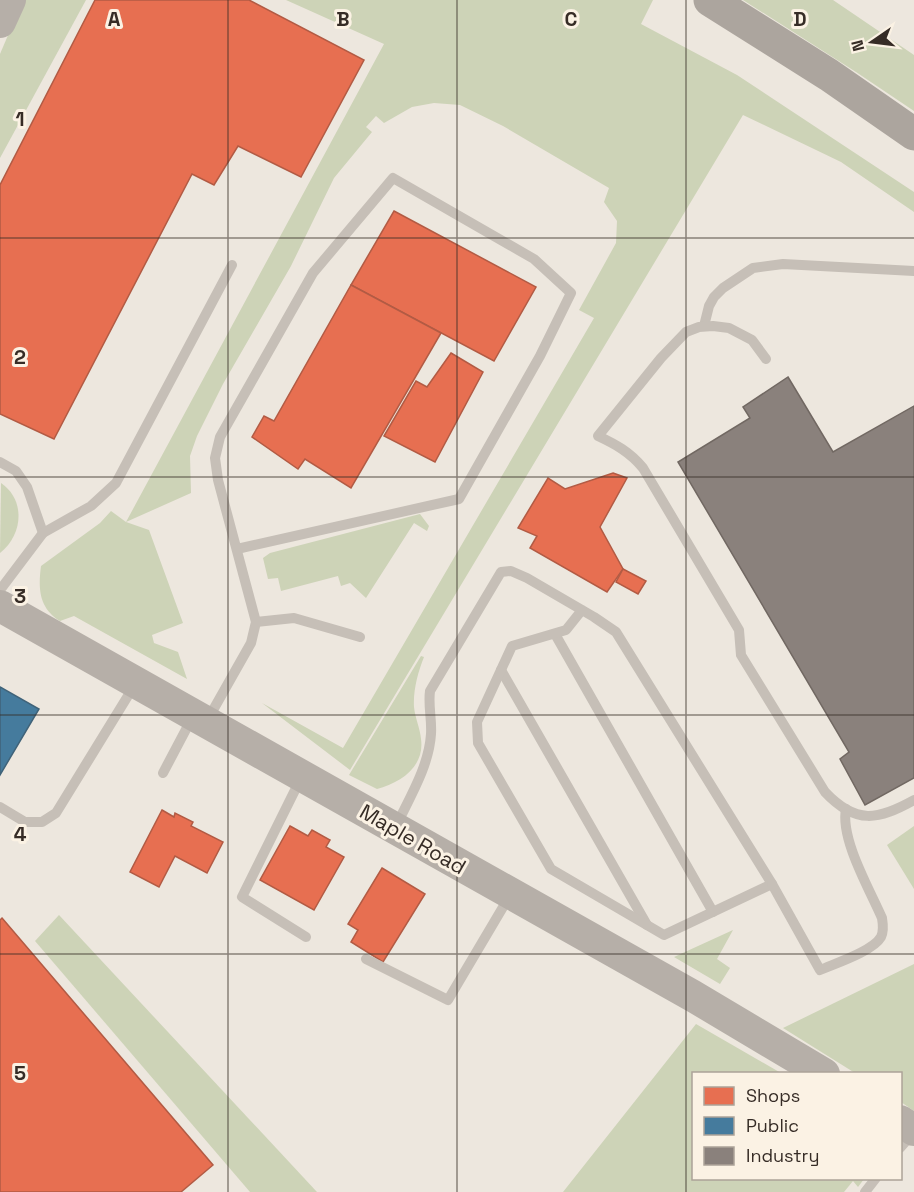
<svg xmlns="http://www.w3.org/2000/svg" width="914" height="1192" font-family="'Space Grotesk',sans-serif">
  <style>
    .green { fill: #cdd3b7 }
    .shops { fill: #e76f51; stroke: #b25b44; stroke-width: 1.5 }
    .public { fill: #457b9d; stroke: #406379; stroke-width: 1.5 }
    .industry { fill: #8a817c; stroke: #716862; stroke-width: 1.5 }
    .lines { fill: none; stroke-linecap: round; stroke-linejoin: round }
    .lane { stroke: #c6bfb7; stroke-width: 10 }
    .secondary { stroke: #b6afa8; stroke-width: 32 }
    .highway { stroke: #aca59e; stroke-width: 33 }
    .grid { fill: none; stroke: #362c26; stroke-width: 1.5; stroke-opacity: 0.55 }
    .labels { text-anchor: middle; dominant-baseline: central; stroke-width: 6; stroke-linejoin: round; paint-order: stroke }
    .street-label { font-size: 21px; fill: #362c26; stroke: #fbf2e4 }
    .grid-label { font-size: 20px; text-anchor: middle; font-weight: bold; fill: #362c26; stroke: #fbf2e4; stroke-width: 6; stroke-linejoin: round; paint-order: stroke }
  </style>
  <rect width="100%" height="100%" fill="#ede7de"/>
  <g class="green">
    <polygon points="23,0 86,0 0,158 0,54"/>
    <path d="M286 0H653L641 24 737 75 914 192V212L841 162 743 115 350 770 262 703 343 748 594 318 579 310 616 243 617 221 604 202 609 188 503 126 460 105 434 103 412 107 384 123 376 116 366 127 372 132 334 178 291 266 223 384 197 436 190 456 191 493 126 522 149 530 183 623 152 635 154 643 178 652 187 679 74 616 60 621C39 608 38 589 41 566L100 523 111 511 126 522 384 44Z"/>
    <polygon points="743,0 833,0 914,55 914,111 856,72"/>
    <path d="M1 483C26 500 23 535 0 553Z"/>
    <polygon points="420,514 429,526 427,531 414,523 366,598 350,583 341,586 338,576 281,591 278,578 268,579 263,558 270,553"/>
    <path d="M421 656 424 657C418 672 413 690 414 707 415 718 420 728 421 739 425 767 400 783 377 789L349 775Z"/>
    <polygon points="914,826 914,889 887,845"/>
    <polygon points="59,915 317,1192 250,1192 35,941"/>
    <polygon points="733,930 717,959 730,968 720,984 674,957"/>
    <polygon points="914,964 914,1111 901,1102 900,1074 855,1073 783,1028"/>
    <polygon points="696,1024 781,1073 694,1074 694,1178 864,1179 858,1187 853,1181 844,1192 563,1192"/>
  </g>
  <g class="shops">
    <polygon points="95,0 249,0 364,60 301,177 238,146 214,185 192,174 54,439 0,414 0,185"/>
    <polygon points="394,211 536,287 494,361 351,285"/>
    <polygon points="351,285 441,333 351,488 305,459 298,469 252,437 264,416 274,421"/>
    <polygon points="451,353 483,372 435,462 384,436 416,381 427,387"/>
    <polygon points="613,473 627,478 600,527 623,569 607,592 530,548 537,536 518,528 548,478 565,489"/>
    <polygon points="623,569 646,581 638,594 616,582"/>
    <polygon points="162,810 174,817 175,813 193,822 191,826 223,842 207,873 175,856 159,887 130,872"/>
    <polygon points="290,826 308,836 312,830 330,840 326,847 344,857 314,910 260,880"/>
    <polygon points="382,868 425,894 383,962 351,942 358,930 348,924"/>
    <polygon points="2,918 213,1165 181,1192 0,1192 0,920"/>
  </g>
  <polygon class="public" points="0,687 39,709 0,775"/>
  <polygon class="industry" points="788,377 833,452 914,406 914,778 865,805 840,759 849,752 678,462 750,418 743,407"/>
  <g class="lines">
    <g class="lane">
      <polyline points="704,326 709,306 714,297 723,288 753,268 783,264 914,271"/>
      <path d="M766 359 752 340 729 328 713 326 699 327 686 332 661 358 598 436C615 444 630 452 643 468L739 630 741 655 825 792C856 825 878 820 914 800"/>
      <polyline points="0,462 16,471 27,487 43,533"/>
      <polyline points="0,590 43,533 91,506 116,483 232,265"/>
      <polyline points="256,622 294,618 360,637"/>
      <polyline points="555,634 713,912"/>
      <polyline points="501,670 647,925"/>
      <polyline points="208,719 251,643 256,622 218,480 215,458 220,437 313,273 393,178 534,259 571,293 540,356 459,499 237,549"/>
      <polyline points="163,773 192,718"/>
      <polyline points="301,778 242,897 306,937"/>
      <polyline points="0,807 25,822 42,822 56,813 134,686"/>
      <path d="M396 826C410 797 429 766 431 734 432 719 428 706 430 691L501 572 511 571 527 578 594 617 616 632 772 884 664 935 551 869 478 743 477 722 512 646 566 630 582 610"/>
      <path d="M772 884 820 970C836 963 873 951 881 937 884 931 883 924 882 918 870 890 840 839 846 809"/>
      <polyline points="366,959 448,1000 509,897"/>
      <polyline points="900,1148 914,1132"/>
      <polyline points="865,1192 876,1178"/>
    </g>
    <g class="secondary">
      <polyline points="0,22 10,0"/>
      <polyline points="0,606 693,996 824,1074"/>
      <polyline points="900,1121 914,1130"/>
    </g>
    <polyline class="highway" points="710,0 829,75 914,134"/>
  </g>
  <path class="grid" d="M228 0V1192M457 0V1192M686 0V1192M0 238H914M0 477H914M0 715H914M0 954H914"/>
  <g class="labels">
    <g class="street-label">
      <text transform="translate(413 839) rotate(30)">Maple Road</text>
    </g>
  </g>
  <g class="grid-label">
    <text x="114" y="26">A</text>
    <text x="343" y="26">B</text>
    <text x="571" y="26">C</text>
    <text x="800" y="26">D</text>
    <text x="20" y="126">1</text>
    <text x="20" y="364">2</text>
    <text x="20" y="603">3</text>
    <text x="20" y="841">4</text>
    <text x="20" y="1080">5</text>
  </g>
  <rect x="692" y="1072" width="210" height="108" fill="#fbf2e4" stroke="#aca398" stroke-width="1.5"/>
  <rect x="704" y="1087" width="30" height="18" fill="#e76f51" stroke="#aca398" stroke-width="1.5"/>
  <text x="746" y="1102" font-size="18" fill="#362c26">Shops</text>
  <rect x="704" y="1117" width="30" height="18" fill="#457b9d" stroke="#aca398" stroke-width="1.5"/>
  <text x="746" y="1132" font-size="18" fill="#362c26">Public</text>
  <rect x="704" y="1147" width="30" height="18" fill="#8a817c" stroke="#aca398" stroke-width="1.5"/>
  <text x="746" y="1162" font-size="18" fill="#362c26">Industry</text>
  <g transform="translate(872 42) rotate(256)" stroke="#fbf2e4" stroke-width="4.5" paint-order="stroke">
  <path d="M0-4.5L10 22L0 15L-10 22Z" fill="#362c26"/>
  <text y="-9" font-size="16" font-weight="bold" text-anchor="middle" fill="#362c26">N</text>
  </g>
</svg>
